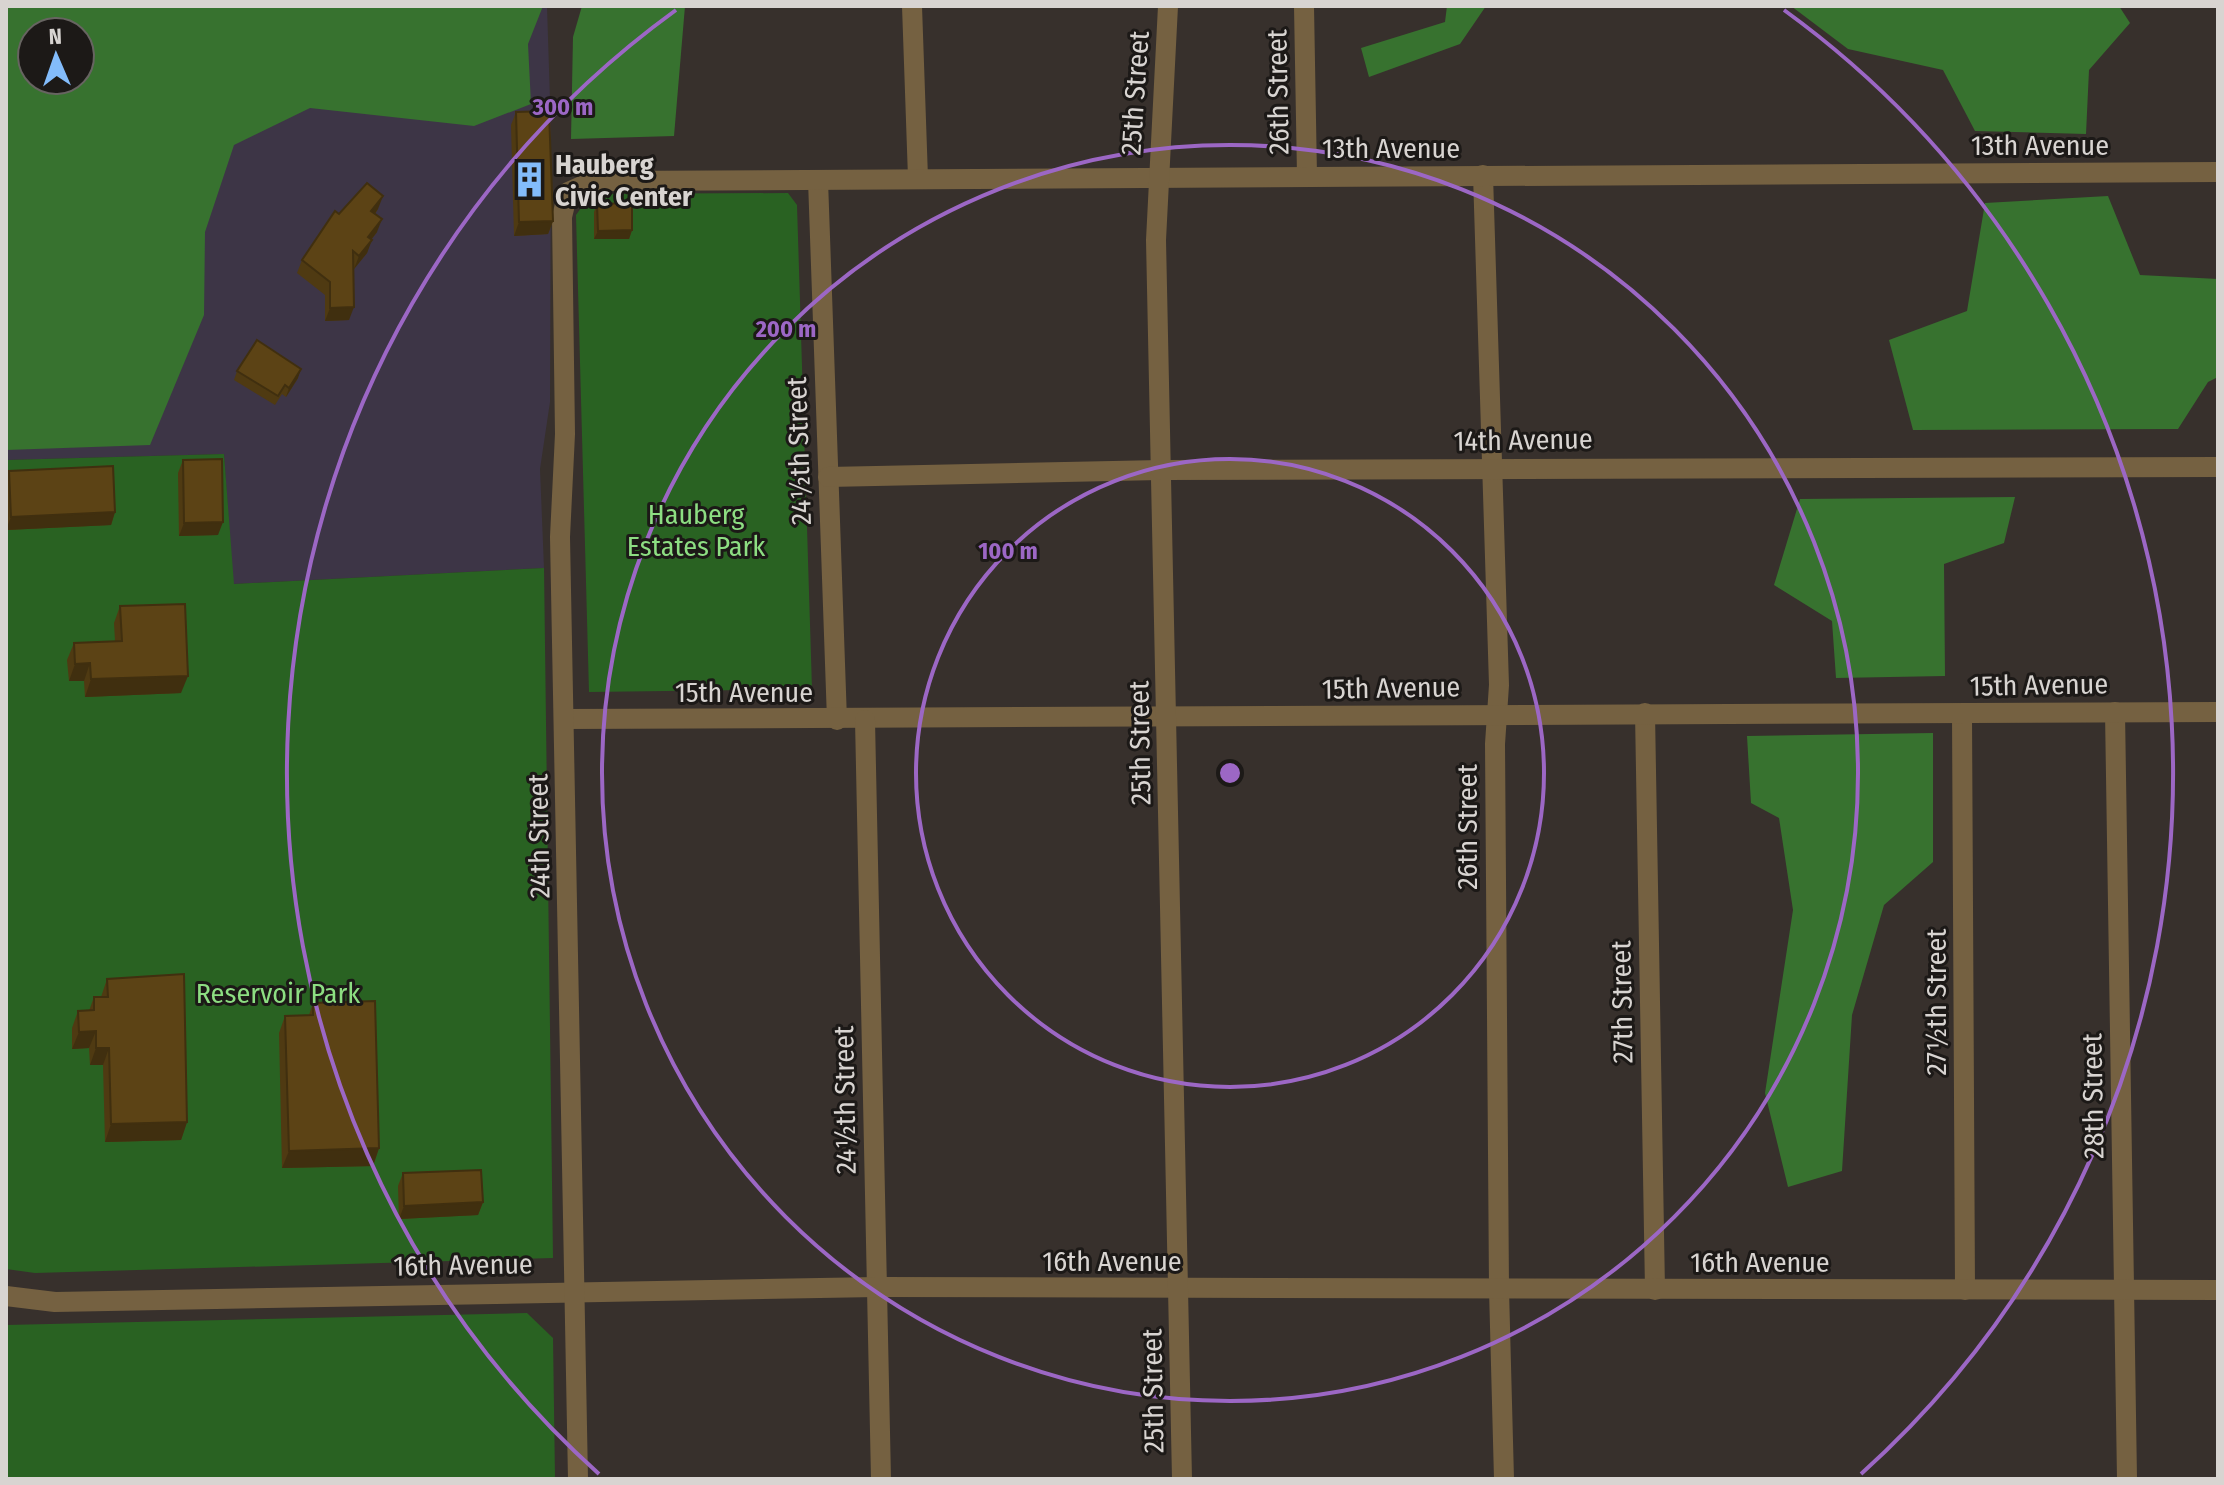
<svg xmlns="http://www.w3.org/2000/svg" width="2224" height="1485" font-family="'Fira Sans Condensed',sans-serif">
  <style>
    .commercial { fill: #3d3546; fill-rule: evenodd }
    .green { fill: #296222 }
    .forest { fill: #37722f; fill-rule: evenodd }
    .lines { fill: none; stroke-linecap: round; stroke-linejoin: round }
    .minor { stroke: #756141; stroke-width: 20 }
    .tertiary { stroke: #756141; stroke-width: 20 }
    .wall { fill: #4f3a12 }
    .shaded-wall { fill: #402f0f }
    .building { fill: #5c4315; stroke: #402f0f; stroke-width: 2 }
    .ring { fill: none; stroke: #9c67c5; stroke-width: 4 }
    .labels { text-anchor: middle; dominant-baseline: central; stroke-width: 6; stroke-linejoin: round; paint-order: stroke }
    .street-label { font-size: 28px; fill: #d8d4d1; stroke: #1c1917 }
    .poi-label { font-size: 28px; font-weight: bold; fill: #d8d4d1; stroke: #1c1917; text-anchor: start }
    .park-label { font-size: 28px; fill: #8dde82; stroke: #1c1917 }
    .centre { fill: #9c67c5; stroke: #1c1917; stroke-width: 4 }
    .ring-label { font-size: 24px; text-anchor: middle; font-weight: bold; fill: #9c67c5; stroke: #1c1917; stroke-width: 6; stroke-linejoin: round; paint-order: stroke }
  </style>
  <rect width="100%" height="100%" fill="#37302c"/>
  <path class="commercial" d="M6 6H547L551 131 550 402 540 469 544 568 233 584 224 454 6 460ZM32 32H80V80H32Z"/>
  <g class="green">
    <polygon points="788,193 797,205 812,689 589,692 576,215 591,194"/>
    <polygon points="224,454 234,584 544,568 553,1258 35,1273 6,1269 6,460"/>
    <polygon points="527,1313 553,1338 555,1479 6,1479 6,1325"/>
  </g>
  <g class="forest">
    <path d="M6 6H543L528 44 531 104 474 126 310 108 234 145 205 232 204 315 150 445 6 450ZM80 32V80H32V32Z"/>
    <polygon points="582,6 685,6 674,136 571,139 573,37"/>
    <polygon points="1447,6 1486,6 1460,44 1369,77 1361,48 1445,22"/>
    <polygon points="1791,6 2119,6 2130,23 2089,70 2086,134 1975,131 1943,70 1848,49"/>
    <polygon points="2108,196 2140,275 2218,279 2218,377 2208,382 2178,429 1913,430 1889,340 1967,311 1985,203"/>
    <polygon points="2015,497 2004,543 1944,564 1945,676 1836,678 1832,621 1774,585 1800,499"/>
    <polygon points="1933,733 1933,862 1884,905 1852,1015 1842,1171 1788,1187 1765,1093 1793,910 1779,818 1751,803 1747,736"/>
  </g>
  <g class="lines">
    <g class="minor">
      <polyline points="912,6 918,178"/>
      <polyline points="1304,6 1307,176"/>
      <polyline points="1483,175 1499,685 1495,744 1499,1289 1504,1479"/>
      <polyline points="818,180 837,720"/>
      <polyline points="828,477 1161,470"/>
      <polyline points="2115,712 2127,1479"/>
      <polyline points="1645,713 1655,1290"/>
      <polyline points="1962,714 1965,1290"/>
      <polyline points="565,719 2218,712"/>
      <polyline points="865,720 881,1479"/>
      <polyline points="6,1296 55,1302 877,1287 2218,1290"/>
      <polyline points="578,1479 560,537 565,434 562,217 568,192 588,183 608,181 2218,172"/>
    </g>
    <g class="tertiary">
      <polyline points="1168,6 1156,240 1182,1479"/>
      <polyline points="1161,470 2218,467"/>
    </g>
  </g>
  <g class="wall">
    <polygon points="516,112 553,221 548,234 514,236 511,125"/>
    <polygon points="597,204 632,230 629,239 594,239 594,212"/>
    <polygon points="378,209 375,214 377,232 371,240 367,253 354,269 353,268 349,320 325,321 325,295 297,273 302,260 339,214"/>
    <polygon points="237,371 298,378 286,397 282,394 275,405 234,380"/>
    <polygon points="183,460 218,535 179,536 178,473"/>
    <polygon points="9,471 115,512 111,525 6,530 6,478"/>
    <polygon points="120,606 181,693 85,697 84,681 69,681 67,660 74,643 115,641 114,623"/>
    <polygon points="107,979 187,1122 181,1140 105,1142 103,1065 90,1065 89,1048 72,1049 72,1028 78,1011 89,1011 94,997 101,997"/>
    <polygon points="313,1003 379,1148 373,1166 282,1168 279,1033 285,1016 309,1015"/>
    <polygon points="403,1173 483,1202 478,1215 399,1219 398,1186"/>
  </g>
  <g class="shaded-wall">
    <polygon points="383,196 378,209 367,224 371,211"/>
    <polygon points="382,219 377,232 363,250 368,237"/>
    <polygon points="553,221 548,234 514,236 519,222"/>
    <polygon points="632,230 629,239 594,239 598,231"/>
    <polygon points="372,240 367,253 354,269 359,256"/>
    <polygon points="354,307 349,320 325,321 330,308"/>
    <polygon points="301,369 298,378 286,397 289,388"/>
    <polygon points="115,512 111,525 6,530 11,517"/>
    <polygon points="223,522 218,535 179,536 184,523"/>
    <polygon points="90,663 84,681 69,681 75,664"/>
    <polygon points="188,676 181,693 85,697 91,679"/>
    <polygon points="96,1031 89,1048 72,1049 79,1032"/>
    <polygon points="96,1048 109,1048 103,1065 90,1065"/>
    <polygon points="187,1122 181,1140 105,1142 111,1124"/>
    <polygon points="379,1148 373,1166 282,1168 289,1151"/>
    <polygon points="483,1202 478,1215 399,1219 404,1206"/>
  </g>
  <g class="building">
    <polygon points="549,111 553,221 519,222 516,112"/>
    <polygon points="367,183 383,196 371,211 382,219 368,237 372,240 359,256 353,251 354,307 330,308 330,282 302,260 335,211 339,214"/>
    <polygon points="632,203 632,230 598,231 597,204"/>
    <polygon points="257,340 301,369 289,388 285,385 278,396 237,371"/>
    <polygon points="222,459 223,522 184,523 183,460"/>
    <polygon points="113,466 115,512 11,517 9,471"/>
    <polygon points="185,604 188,676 91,679 90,663 75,664 74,643 122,641 120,606"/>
    <polygon points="184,974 187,1122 111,1124 109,1048 96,1048 96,1031 79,1032 78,1011 94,1010 94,997 108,997 107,979"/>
    <polygon points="375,1001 379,1148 289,1151 285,1016 313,1015 313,1003"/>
    <polygon points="481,1170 483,1202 404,1206 403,1173"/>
  </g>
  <g class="ring">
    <circle cx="1230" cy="773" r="314"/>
    <circle cx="1230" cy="773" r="628"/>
    <path d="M599 1474A943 943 0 0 1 676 10M1784 10A943 943 0 0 1 1861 1474"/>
  </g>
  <defs>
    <symbol id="building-bare" viewBox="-9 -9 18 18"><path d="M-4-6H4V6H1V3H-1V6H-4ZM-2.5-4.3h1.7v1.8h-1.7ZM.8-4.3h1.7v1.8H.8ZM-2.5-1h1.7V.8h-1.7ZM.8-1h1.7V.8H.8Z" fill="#83bcfb" stroke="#1c1917" stroke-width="2.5" paint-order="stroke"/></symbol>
  </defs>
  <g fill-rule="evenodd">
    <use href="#building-bare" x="504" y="154" width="51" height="51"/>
  </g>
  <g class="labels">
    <g class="street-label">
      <text transform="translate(1278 92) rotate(-91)">26th Street</text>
      <text transform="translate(1135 93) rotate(-86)">25th Street</text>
      <text x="2040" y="145">13th Avenue</text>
      <text x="1391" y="148">13th Avenue</text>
      <text transform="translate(1523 440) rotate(-1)">14th Avenue</text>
      <text transform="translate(799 451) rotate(-92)">24½th Street</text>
      <text transform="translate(2039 685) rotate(-1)">15th Avenue</text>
      <text transform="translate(1391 688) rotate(-1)">15th Avenue</text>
      <text x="744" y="692">15th Avenue</text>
      <text transform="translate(1140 743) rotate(-91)">25th Street</text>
      <text transform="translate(1467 827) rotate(-90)">26th Street</text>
      <text transform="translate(539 836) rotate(-91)">24th Street</text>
      <text transform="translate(1622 1002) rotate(-91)">27th Street</text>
      <text transform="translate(1936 1002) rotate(-90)">27½th Street</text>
      <text transform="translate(2093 1096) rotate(-91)">28th Street</text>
      <text transform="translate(845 1100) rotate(-91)">24½th Street</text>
      <text x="1112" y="1261">16th Avenue</text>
      <text x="1760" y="1262">16th Avenue</text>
      <text transform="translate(463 1265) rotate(-1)">16th Avenue</text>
      <text transform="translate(1153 1391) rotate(-91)">25th Street</text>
    </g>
    <g class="poi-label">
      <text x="555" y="164">Hauberg<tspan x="555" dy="32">Civic Center</tspan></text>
    </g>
    <g class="park-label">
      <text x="696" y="514">Hauberg<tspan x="696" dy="32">Estates Park</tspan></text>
      <text x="278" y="993">Reservoir Park</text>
    </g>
  </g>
  <circle cx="1230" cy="773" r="12" class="centre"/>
  <g class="ring-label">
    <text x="563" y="115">300 m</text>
    <text x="786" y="337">200 m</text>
    <text x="1008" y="559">100 m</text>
  </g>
  <rect width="2224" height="1485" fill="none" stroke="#d8d4d1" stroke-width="16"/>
  <g transform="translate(56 56) rotate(358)"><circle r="38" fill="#1c1917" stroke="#676461" stroke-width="2"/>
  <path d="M0-6L14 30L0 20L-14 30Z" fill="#83bcfb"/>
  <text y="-12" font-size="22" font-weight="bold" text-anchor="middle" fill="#d8d4d1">N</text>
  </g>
</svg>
